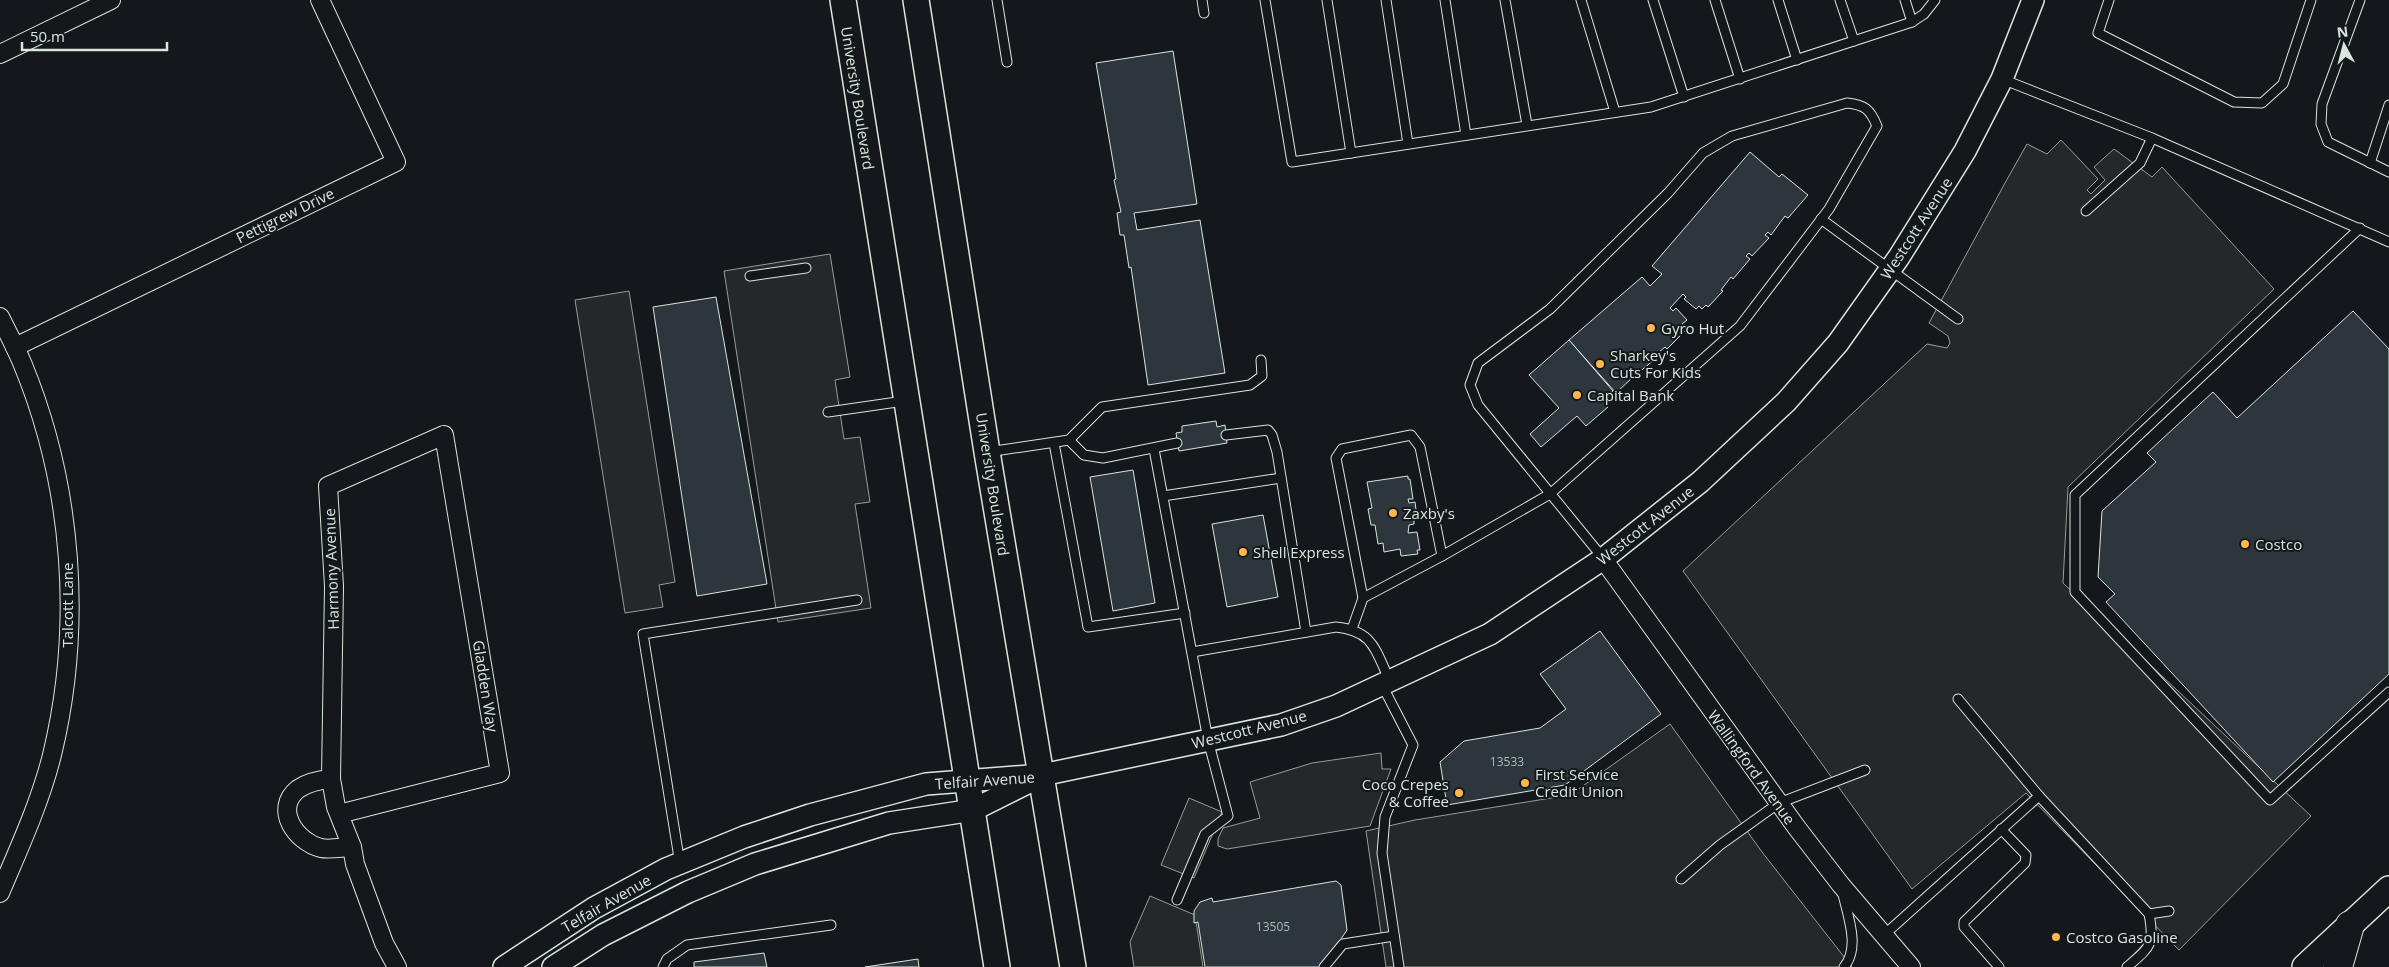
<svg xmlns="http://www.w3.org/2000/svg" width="2389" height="967" font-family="'Open Sans',sans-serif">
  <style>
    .parking { fill: #24282b; stroke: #939e99 }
    .building { fill: #2c363c; stroke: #d8e6dc }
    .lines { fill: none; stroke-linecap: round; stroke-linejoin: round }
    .service-casing { stroke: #d8e6dc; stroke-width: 11 }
    .minor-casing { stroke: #d8e6dc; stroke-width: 20 }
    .tertiary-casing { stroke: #d8e6dc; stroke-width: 24 }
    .secondary-casing { stroke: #d8e6dc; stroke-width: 28 }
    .motorway-casing { stroke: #d8e6dc; stroke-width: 30 }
    .service { stroke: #14181c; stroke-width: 9 }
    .minor { stroke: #14181c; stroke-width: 18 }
    .tertiary { stroke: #14181c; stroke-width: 21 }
    .secondary { stroke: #14181c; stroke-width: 25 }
    .motorway { stroke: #14181c; stroke-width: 28 }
    .poi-dot { fill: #ffb74d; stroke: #14181c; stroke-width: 2 }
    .labels { text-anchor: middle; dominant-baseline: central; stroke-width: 4; stroke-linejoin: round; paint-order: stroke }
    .number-label { font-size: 12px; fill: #adbab4 }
    .street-label { font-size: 15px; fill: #d8e6dc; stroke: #14181c }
    .poi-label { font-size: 15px; fill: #d8e6dc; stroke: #14181c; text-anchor: start }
  </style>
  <rect width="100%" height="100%" fill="#14181c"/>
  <g class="parking">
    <polygon points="2061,140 2098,179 2087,190 2091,194 2105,180 2094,167 2114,149 2152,177 2162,167 2274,289 2068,487 2063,583 2311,816 2179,950 2026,793 1912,889 1683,571 1927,344 1947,348 1950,343 1948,336 1929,323 2005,183 2027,144 2047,154"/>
    <polygon points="830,254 850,377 835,380 844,439 860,437 870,502 855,504 871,608 778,622 724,271"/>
    <polygon points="629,291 675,582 659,585 663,607 625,613 575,300"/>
    <polygon points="1670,724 1762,852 1852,967 1386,967 1366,831 1415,820 1570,795"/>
    <polygon points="1381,753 1382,769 1391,769 1370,826 1227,849 1218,846 1218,839 1223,828 1260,818 1250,782 1312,763"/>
    <polygon points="1189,798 1222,812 1194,878 1161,865"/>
    <polygon points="1150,896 1195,915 1203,967 1134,967 1130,942"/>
  </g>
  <g class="building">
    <polygon points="1173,51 1197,204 1134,213 1137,230 1200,220 1225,373 1148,385 1131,267 1129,268 1124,235 1120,235 1117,213 1121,212 1114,180 1116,179 1096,63"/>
    <polygon points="1750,152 1779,177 1782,174 1808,195 1788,218 1785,216 1771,235 1768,232 1765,235 1769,238 1752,256 1749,253 1746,256 1750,259 1733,279 1731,277 1721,290 1723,291 1708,307 1706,305 1702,309 1699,306 1696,309 1684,299 1686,297 1683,294 1670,308 1673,311 1676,308 1687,320 1682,324 1687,329 1667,349 1665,347 1653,357 1655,359 1637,374 1634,370 1630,373 1633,377 1616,393 1569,340 1642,277 1650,286 1662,274 1652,266"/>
    <polygon points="716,297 767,584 697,596 653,307"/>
    <polygon points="2353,311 2389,349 2389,674 2273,782 2106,602 2115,594 2098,577 2102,511 2156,462 2147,453 2213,392 2237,418"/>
    <polygon points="1569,340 1613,391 1602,399 1608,407 1586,426 1577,416 1541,447 1530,434 1559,408 1529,375"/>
    <polygon points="1216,421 1217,427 1225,425 1227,443 1179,451 1176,433 1182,432 1182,426"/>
    <polygon points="1133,470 1155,603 1113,611 1090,477"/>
    <polygon points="1408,476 1408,479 1410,479 1413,499 1408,499 1409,503 1415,502 1417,517 1414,518 1414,524 1409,525 1408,533 1417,532 1420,550 1417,550 1418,554 1401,556 1400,549 1384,552 1383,543 1378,544 1375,525 1371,525 1368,509 1372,508 1367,482"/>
    <polygon points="1263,515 1278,597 1227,607 1212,524"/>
    <polygon points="1600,631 1661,714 1565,785 1447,805 1440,762 1464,741 1540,728 1566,709 1540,674"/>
    <polygon points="1336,881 1341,885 1347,930 1322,967 1205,967 1198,922 1194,923 1194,911 1200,902 1212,898 1213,902"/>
    <polygon points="764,953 767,967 694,967 694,962"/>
    <polygon points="918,959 919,967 865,967"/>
  </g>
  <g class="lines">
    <defs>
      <g id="service">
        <polyline points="997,0 1007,62"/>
        <polyline points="1202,0 1204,13"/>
        <polyline points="1265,0 1292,162 1651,107 1912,22 1924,14 1935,0"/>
        <polyline points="1327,0 1351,153"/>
        <polyline points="1386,0 1408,144"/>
        <polyline points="1445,0 1466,135"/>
        <polyline points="1505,0 1527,125"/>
        <polyline points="1581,0 1615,112"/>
        <polyline points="1653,0 1684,97"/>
        <polyline points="1715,0 1740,79"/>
        <polyline points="1778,0 1797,60"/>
        <polyline points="1840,0 1854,41"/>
        <polyline points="1905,0 1912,22"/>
        <polyline points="2109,0 2098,33 2234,102 2262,103 2283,84 2311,0"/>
        <polyline points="2360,0 2322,104 2321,124 2328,142 2389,172"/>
        <polyline points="2002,79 2152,138 2389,242"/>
        <polyline points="2370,163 2389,105"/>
        <polyline points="2086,211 2140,163 2152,138"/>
        <polyline points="1821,219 1958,319"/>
        <polyline points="2360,228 2075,495 2075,592 2270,800 2389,692"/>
        <polyline points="750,276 806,268"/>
        <polyline points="828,412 904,401"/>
        <polyline points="1226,435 1268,430 1272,435 1277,452 1306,632"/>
        <polyline points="1069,440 1084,455 1103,458 1177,443"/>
        <polyline points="1054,443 1088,627 1185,613"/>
        <polyline points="1154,449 1208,740 1228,816 1205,834 1177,900"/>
        <polyline points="988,452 1069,440 1102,407 1250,385 1262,376 1261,360"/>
        <polyline points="1163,496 1281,478"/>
        <polyline points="1363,598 1336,458 1342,449 1411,435 1420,447 1442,556"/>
        <path d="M1352 629 1363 598 1442 556 1550 494 1740 326 1829 209 1877 126C1870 109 1865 105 1847 103L1732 136 1703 153 1668 193 1550 309 1478 363 1470 385 1478 405 1603 558"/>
        <path d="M1192 652 1336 627C1374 631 1375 650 1390 681"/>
        <polyline points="1382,685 1413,745 1385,817 1382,853 1399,967"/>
        <polyline points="1958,699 2039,796 2149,914 2169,911"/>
        <polyline points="680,864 643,634 857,600"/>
        <polyline points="1681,879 1720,845 1779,803 1865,770"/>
        <path d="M1842 890C1847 914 1861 947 1844 967"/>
        <polyline points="1884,935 2039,796"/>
        <polyline points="663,967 667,959 687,945 831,925"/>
        <polyline points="1324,967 1343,944 1394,936"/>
        <polyline points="1999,967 1964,927 1964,922 2025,863 2026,855 2001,829"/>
        <path d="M2127 967C2150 947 2155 945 2149 914"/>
      </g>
      <g id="minor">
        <polyline points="0,54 111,0"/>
        <path d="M0 317C8 333 16 348 23 365 73 487 83 627 52 755 40 803 19 848 0 893"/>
        <polyline points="15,347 396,162 320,0"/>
        <polyline points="1603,559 1797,828 1841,885 1911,967"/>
        <path d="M331 779C319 780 308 782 298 789 273 809 296 842 321 848 330 850 343 847 352 847"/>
        <polyline points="339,814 500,773 444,435 328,486 334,586 331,779 336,807 352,847 355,864 384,943 397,967"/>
      </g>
      <g id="tertiary">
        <polyline points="504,967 594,908 666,869 744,837 810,815 926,784 1042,775 1281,725 1336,706 1490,634 1603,559 1700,482 1786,402 1838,343 1899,257 1965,151 2002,79 2033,0"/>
        <polyline points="553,967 603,935 688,892 755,864 889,823 973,810 1031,781"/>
      </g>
      <g id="secondary">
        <polyline points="843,0 997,967"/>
        <polyline points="916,0 987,452 1073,967"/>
        <polyline points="2305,967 2389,889"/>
      </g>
      <polyline id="motorway" points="2338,967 2350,925"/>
    </defs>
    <use href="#service" class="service-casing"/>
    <use href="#minor" class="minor-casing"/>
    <use href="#tertiary" class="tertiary-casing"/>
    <use href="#secondary" class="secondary-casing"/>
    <use href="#motorway" class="motorway-casing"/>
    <use href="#service" class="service"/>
    <use href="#minor" class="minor"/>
    <use href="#tertiary" class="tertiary"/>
    <use href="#secondary" class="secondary"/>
    <use href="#motorway" class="motorway"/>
  </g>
  <g class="poi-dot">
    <circle cx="1651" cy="328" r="5"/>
    <circle cx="1600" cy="364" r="5"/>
    <circle cx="1577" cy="395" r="5"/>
    <circle cx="1393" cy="513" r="5"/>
    <circle cx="2245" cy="544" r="5"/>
    <circle cx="1243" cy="552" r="5"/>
    <circle cx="1525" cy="783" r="5"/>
    <circle cx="1459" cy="793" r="5"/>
    <circle cx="2056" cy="937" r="5"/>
  </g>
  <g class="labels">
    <g class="number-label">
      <text x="1507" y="761">13533</text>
      <text x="1273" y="926">13505</text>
    </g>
    <g class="street-label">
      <text transform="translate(858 98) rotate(81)">University Boulevard</text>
      <text transform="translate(285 215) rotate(-26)">Pettigrew Drive</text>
      <text transform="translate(1916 228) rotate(-57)">Westcott Avenue</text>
      <text transform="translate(993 484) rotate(81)">University Boulevard</text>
      <text transform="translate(1645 525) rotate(-38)">Westcott Avenue</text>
      <text transform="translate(331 569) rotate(-92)">Harmony Avenue</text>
      <text transform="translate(67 605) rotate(-90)">Talcott Lane</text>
      <text transform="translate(486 686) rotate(81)">Gladden Way</text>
      <text transform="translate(1249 729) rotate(-14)">Westcott Avenue</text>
      <text transform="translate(1752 767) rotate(54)">Wallingford Avenue</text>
      <text transform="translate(985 780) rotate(-4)">Telfair Avenue</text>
      <text transform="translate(606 903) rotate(-30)">Telfair Avenue</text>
    </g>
    <g class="poi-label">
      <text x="1661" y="328">Gyro Hut</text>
      <text x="1610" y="355">Sharkey's<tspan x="1610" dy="17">Cuts For Kids</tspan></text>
      <text x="1587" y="395">Capital Bank</text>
      <text x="1403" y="513">Zaxby's</text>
      <text x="2255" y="544">Costco</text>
      <text x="1253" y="552">Shell Express</text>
      <text x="1535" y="774">First Service<tspan x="1535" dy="17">Credit Union</tspan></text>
      <text x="1449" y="784" text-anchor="end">Coco Crepes<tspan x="1449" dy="17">&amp; Coffee</tspan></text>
      <text x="2066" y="937">Costco Gasoline</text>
    </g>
  </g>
  <g transform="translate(2344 45) rotate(353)" stroke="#14181c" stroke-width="4" paint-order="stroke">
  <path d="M0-4L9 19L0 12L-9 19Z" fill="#d8e6dc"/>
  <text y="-8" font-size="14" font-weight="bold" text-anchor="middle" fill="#d8e6dc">N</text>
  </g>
  <path d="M22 42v8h145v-8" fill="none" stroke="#d8e6dc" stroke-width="2.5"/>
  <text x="30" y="42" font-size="15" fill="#d8e6dc" stroke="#14181c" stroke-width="4" paint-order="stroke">50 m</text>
</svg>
